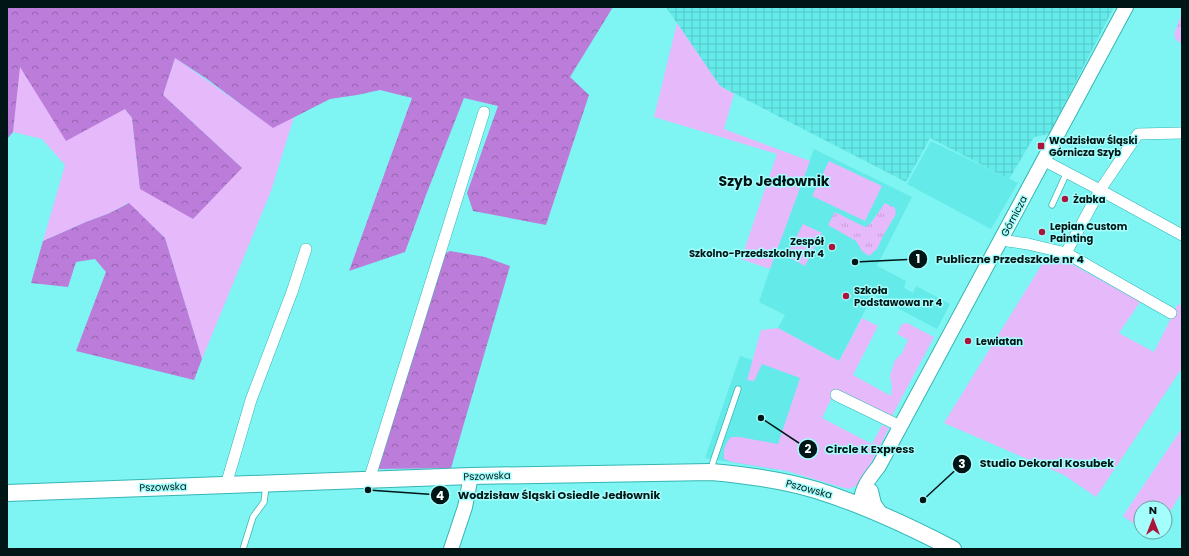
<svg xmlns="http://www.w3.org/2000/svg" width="1189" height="556" font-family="Poppins,sans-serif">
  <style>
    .built { fill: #63eae9 }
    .industrial { fill: url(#industrial-grid) }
    .green { fill: #e6b9fb }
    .forest { fill: url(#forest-crowns) }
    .park { fill: url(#park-tufts) }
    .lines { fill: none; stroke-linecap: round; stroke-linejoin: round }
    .service-casing { stroke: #35b5b4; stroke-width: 7 }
    .minor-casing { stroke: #35b5b4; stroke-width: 12 }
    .tertiary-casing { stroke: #35b5b4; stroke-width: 16 }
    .secondary-casing { stroke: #35b5b4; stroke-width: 18 }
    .service { stroke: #fff; stroke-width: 5.5 }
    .minor { stroke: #fff; stroke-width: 11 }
    .tertiary { stroke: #fff; stroke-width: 14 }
    .secondary { stroke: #fff; stroke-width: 16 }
    .poi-dot { fill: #ab153c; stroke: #a4fefc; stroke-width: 1.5 }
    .labels { text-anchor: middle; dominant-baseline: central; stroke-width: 3; stroke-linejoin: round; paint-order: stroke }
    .poi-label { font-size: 10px; font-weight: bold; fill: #001616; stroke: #a4fefc; text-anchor: start }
    .street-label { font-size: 10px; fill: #001616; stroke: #a4fefc }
    .district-label { font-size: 14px; font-weight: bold; fill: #001616; stroke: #a4fefc }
    .leader { fill: none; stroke: #001616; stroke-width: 1.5 }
    .callout-dot { fill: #001616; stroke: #a4fefc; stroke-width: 1.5 }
    .mark-label { font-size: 12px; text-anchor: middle; font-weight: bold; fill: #fff }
    .callout-label { font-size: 11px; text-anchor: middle; font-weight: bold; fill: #001616; stroke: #a4fefc; stroke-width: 3; stroke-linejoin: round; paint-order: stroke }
  </style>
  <defs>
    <pattern id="industrial-grid" width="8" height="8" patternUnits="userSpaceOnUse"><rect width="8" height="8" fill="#63eae9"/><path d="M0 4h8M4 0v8" fill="none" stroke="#54c8c7"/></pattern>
    <pattern id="forest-crowns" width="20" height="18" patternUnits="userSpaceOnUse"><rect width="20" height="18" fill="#bc7cda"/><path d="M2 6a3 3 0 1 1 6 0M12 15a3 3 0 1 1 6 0" fill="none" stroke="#9665b0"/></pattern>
    <pattern id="park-tufts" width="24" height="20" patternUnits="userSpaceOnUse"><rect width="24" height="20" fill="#e6b9fb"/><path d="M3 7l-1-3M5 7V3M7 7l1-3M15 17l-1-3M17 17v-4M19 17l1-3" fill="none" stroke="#c49ed6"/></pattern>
  </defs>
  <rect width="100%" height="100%" fill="#7ef5f3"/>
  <g class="built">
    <polygon points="931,141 1018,183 991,229 907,184"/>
    <polygon points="814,149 912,197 877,266 906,281 904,288 913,293 916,286 950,304 937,329 873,295 839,361 778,328 785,315 759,302 770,269"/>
    <polygon points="740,356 803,377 778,470 705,458"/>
  </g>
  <polygon class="industrial" points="666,7 1114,7 1049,134 1034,137 1009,179 930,138 906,182 720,86"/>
  <g class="green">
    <polygon points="677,23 720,86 734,94 724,129 810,161 770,269 741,259 777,154 654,117"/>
    <polygon points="175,58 273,127 294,117 271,191 202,359 165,238 128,203 110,213 86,222 43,241 65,165 42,139 13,132 19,66 125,109 132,118 140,189 242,168 163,95"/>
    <polygon points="829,161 882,186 865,221 812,196"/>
    <polygon points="803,224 822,233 805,266 786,256"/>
    <polygon points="1047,256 1059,257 1140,302 1119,333 1154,352 1178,304 1182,306 1182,368 1096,497 1064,475 944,423"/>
    <path d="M862 318 878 326 853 375 891 396 892 388 890 376 895 360 902 353 908 340 897 334 902 324 907 323 934 337 891 418 835 391 822 418 872 444 882 425 889 428 864 477 858 485 849 489 844 488 787 471 732 462 724 459C723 450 725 444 731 437H740L778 444 800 378 762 364 754 381 747 380 761 330 778 328 839 361Z"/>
    <polygon points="1182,428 1182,492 1165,520 1165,508 1141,508 1141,529 1123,516"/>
  </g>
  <g class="forest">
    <polygon points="7,7 613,7 570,77 589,95 546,225 473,211 467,193 498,106 464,98 426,195 405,252 349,271 412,98 380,90 357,95 330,99 273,128 207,79 175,58 163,95 242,168 193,219 140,189 132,118 125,109 66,141 20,67 13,132 7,139"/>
    <polygon points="129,203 165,238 202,359 194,380 76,351 106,272 95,259 76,262 68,287 31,283 43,241 86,222 110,213"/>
    <polygon points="450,251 485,257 510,266 451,468 378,469 444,254"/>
  </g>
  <g class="park">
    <polygon points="1182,13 1182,44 1176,40 1174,34"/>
    <polygon points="885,203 895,208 896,214 883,236 877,249 869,256 862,251 856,241 828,225 835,212 865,227 870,224"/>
  </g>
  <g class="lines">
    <defs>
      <g id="service">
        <polyline points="1052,205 1067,172"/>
        <polyline points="711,471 713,462 738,389"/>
        <polyline points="243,549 253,517 264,502 266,486"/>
      </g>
      <g id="minor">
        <polyline points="1043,160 1100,190 1182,235"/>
        <polyline points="1002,239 1008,241 1028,244 1066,253 1171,313"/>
        <polyline points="1066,253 1100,190 1138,134 1182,133"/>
        <polyline points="836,395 900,426"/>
        <polyline points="369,480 484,112"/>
        <polyline points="226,485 251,400 292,292 306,249"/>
      </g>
      <g id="tertiary">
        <polyline points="871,491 874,504 881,514"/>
        <path d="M860 505C862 487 868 480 879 466L1126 7"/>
        <polyline points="451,549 465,507 471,476"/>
      </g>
      <path id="secondary" d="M7 493 471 476 711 472C746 475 782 480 816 490 864 505 909 526 953 549"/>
    </defs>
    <use href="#service" class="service-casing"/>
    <use href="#minor" class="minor-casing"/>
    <use href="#tertiary" class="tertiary-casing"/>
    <use href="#secondary" class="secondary-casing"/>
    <use href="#service" class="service"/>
    <use href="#minor" class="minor"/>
    <use href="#tertiary" class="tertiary"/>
    <use href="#secondary" class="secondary"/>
  </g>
  <g class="poi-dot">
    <rect x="1037" y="142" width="8" height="8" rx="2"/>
    <circle cx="1065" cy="199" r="4"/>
    <circle cx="1042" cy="232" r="4"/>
    <circle cx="832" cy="247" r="4"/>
    <circle cx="846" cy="296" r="4"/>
    <circle cx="968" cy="341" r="4"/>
  </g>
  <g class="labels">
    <g class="poi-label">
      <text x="1049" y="140">Wodzisław Śląski<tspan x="1049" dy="12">Górnicza Szyb</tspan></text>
      <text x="1073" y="199">Żabka</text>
      <text x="1050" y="226">Lepian Custom<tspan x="1050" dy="12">Painting</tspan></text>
      <text x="824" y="241" text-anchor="end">Zespół<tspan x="824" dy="12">Szkolno-Przedszkolny nr 4</tspan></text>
      <text x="854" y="290">Szkoła<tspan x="854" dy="12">Podstawowa nr 4</tspan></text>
      <text x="976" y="341">Lewiatan</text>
    </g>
    <g class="street-label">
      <text transform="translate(1014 216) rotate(-62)">Górnicza</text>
      <text transform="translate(487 476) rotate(-2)">Pszowska</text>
      <text transform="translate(163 487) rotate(-2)">Pszowska</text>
      <text transform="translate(809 489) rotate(15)">Pszowska</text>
    </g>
    <g class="district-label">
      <text x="774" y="181">Szyb Jedłownik</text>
    </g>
  </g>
  <path class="leader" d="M855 262L918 259M761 418L808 449M923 500L962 464M368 490L440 495"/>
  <g class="callout-dot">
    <circle cx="855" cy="262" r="4"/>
    <circle cx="761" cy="418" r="4"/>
    <circle cx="923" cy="500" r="4"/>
    <circle cx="368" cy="490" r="4"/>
    <circle cx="918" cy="259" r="10"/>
    <circle cx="808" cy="449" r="10"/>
    <circle cx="962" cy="464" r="10"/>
    <circle cx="440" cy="495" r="10"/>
  </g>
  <g class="mark-label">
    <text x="918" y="263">1</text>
    <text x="808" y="453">2</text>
    <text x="962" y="468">3</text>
    <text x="440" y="500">4</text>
  </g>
  <g class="callout-label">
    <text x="1010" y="263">Publiczne Przedszkole nr 4</text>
    <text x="870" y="453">Circle K Express</text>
    <text x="1047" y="467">Studio Dekoral Kosubek</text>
    <text x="559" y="499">Wodzisław Śląski Osiedle Jedłownik</text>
  </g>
  <rect width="1189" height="556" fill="none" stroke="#001616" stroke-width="16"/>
  <g transform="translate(1153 520)"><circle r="19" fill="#a4fefc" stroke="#62a1a0"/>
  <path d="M0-3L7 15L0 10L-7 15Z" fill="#ab153c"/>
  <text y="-6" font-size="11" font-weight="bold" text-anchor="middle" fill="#001616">N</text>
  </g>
</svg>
